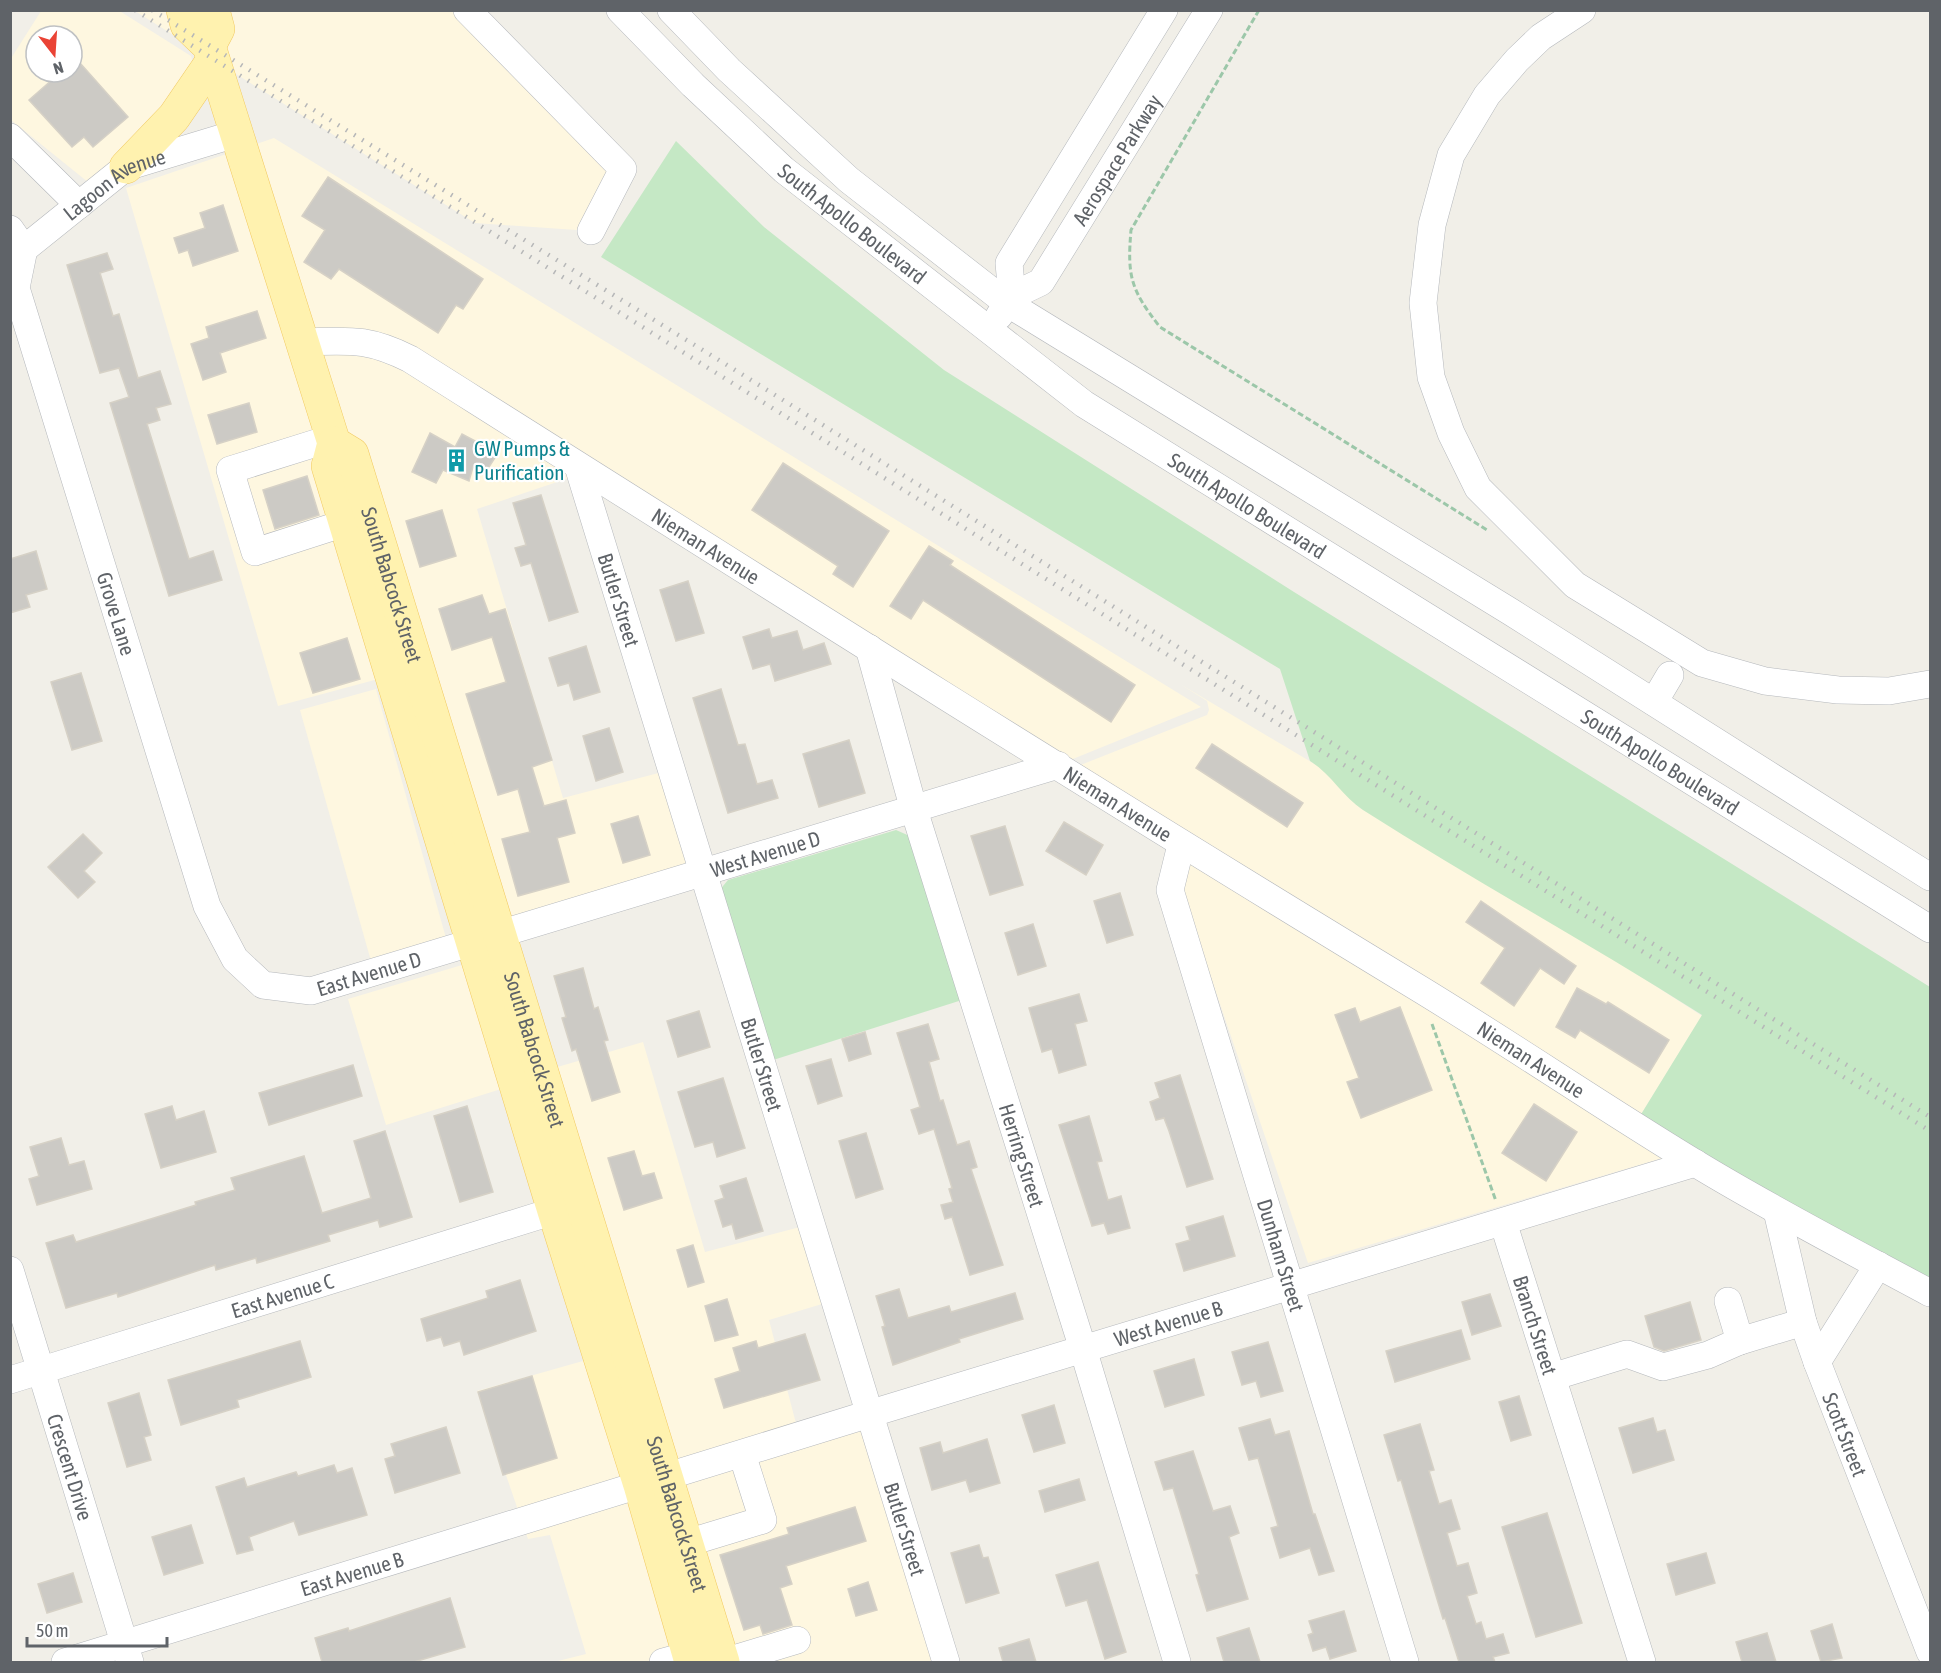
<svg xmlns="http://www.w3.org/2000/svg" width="1941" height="1673" font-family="'Asap Condensed',sans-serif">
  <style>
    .commercial { fill: #fef7e0; fill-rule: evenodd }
    .green { fill: #c5e8c5 }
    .building { fill: #cccac5; stroke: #d6d1c6; stroke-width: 1.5 }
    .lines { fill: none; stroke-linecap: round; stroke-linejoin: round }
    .minor-casing { stroke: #b5b8bc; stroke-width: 28 }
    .major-casing { stroke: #f2c960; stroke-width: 34 }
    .path { stroke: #9cc7a9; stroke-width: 3; stroke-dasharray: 6 3; stroke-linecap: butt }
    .minor { stroke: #fff; stroke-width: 27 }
    .major { stroke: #fff2af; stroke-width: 33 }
    .rail { stroke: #b6b7b8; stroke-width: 4.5; stroke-dasharray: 1.5 8; stroke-linecap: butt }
    .labels { text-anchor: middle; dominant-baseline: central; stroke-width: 4.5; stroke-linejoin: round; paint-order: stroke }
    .street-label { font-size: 21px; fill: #5f6368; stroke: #fff }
    .culture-label { font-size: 21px; fill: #0d838f; stroke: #fff; text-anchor: start }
  </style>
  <rect width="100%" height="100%" fill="#f1efe8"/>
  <g class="commercial">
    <path d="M118 10 191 56 194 68 166 110 89 183 11 120 10 60 41 11ZM36 36H72V72H36Z"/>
    <polygon points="135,11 467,11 623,169 591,231 475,223"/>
    <polygon points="274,138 1201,707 1058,765 579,466 569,478 477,509 563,798 670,770 702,873 511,929 554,1068 643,1042 705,1252 800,1227 822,1304 769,1320 799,1435 869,1414 946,1662 554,1662 586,1654 550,1535 528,1539 477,1391 590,1359 511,1086 386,1125 348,999 462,965 382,678 278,706 126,188"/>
    <polygon points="1180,684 1323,769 1360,808 1626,967 1702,1016 1640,1116 1078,766 1207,715 1209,710 1207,701"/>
    <polygon points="376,689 446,938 371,961 300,710"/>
    <polygon points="1188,861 1666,1157 1308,1263 1181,889"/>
  </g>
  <g class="green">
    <path d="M676 141 764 227 944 370 1294 592 1930 987V1282L1784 1203 1783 1198 1777 1199 1703 1156 1701 1150 1696 1152 1640 1116 1702 1015C1591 944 1474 881 1363 810 1343 797 1331 774 1310 761L1280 669 601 257Z"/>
    <polygon points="896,830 912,837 962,1000 770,1061 718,892 728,880"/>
  </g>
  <g class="building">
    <polygon points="72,54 128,117 93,147 84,137 72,147 29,100 61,72 72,72"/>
    <polygon points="328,177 483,279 463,309 456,305 438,333 339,269 331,279 304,262 325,230 302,216"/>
    <polygon points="223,205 238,251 193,266 188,250 179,253 174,238 205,228 200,213"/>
    <polygon points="107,253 113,269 100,273 113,316 119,314 138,378 160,371 171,404 156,408 160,420 147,424 189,559 213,551 222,580 169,596 110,403 129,397 119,368 100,373 67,265"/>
    <polygon points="257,311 266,338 220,353 226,372 203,380 191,344 209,338 206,327"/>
    <polygon points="249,403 257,432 217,444 208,415"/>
    <polygon points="430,433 455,447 462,434 498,453 485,473 473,467 469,481 443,470 436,483 412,472"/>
    <polygon points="783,463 889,531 853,587 833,574 838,566 752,510"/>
    <polygon points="307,476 319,515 275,529 263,490"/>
    <polygon points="541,495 578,612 549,621 531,563 521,566 515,548 526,545 513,503"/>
    <polygon points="442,510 456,556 420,567 406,521"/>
    <polygon points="929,546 953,561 950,565 1135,685 1111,722 923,600 911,619 890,606"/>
    <polygon points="36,551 47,589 26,595 30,607 10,613 10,559"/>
    <polygon points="688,581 704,633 676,641 660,590"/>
    <polygon points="482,595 489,614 505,609 552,760 532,767 544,806 566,800 575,833 557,838 569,882 518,896 502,839 530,832 518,789 498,795 466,694 506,682 492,637 452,650 439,609"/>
    <polygon points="769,629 772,638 797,631 803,650 824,643 831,664 775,681 770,664 753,669 743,637"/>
    <polygon points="347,638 360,679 313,693 300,653"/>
    <polygon points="586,646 600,692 574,700 569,683 558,686 549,658"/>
    <polygon points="81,673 102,741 72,750 51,682"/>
    <polygon points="721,689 738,745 745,744 757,784 772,780 778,798 728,813 693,698"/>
    <polygon points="609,728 623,772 596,781 583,736"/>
    <polygon points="849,740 865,793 819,807 803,754"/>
    <polygon points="1212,744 1303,803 1287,827 1196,768"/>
    <polygon points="638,816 650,855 623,863 611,824"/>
    <polygon points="1064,822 1103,845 1086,875 1046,851"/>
    <polygon points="1005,826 1023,885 990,895 971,836"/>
    <polygon points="83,834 102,853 84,871 95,882 78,898 48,867"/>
    <polygon points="1120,893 1133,935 1107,943 1094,901"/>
    <polygon points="1481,901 1576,966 1564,984 1540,968 1514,1006 1481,983 1505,948 1466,922"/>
    <polygon points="1033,924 1046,966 1018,975 1005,933"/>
    <polygon points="583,968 594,1009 598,1007 608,1040 604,1041 620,1092 592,1101 576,1049 572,1051 562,1018 566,1017 554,976"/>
    <polygon points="1577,988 1606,1004 1608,1002 1669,1040 1649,1073 1580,1030 1575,1038 1556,1027"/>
    <polygon points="1079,994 1087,1021 1075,1024 1086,1065 1059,1073 1052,1049 1042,1052 1029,1008"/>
    <polygon points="1400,1007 1432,1090 1361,1118 1347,1082 1359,1078 1335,1015 1355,1008 1360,1022"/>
    <polygon points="699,1011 710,1047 678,1057 667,1021"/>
    <polygon points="928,1024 939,1059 929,1062 940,1101 943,1100 957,1145 969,1141 977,1167 971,1169 1003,1265 970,1275 952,1217 945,1219 941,1205 953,1202 949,1189 952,1188 934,1129 919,1134 911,1110 920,1107 897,1033"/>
    <polygon points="865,1032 871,1054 849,1061 842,1039"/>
    <polygon points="831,1059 842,1096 818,1104 806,1066"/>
    <polygon points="353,1065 362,1096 269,1125 259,1093"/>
    <polygon points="1180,1075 1213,1179 1187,1187 1169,1131 1164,1118 1156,1120 1150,1102 1160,1098 1155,1083"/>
    <polygon points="723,1078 745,1148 717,1157 713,1142 695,1147 678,1092"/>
    <polygon points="1534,1104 1577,1132 1546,1181 1502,1153"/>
    <polygon points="172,1106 176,1120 204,1111 216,1152 161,1168 145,1114"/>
    <polygon points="467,1106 493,1192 460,1202 434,1116"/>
    <polygon points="1089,1116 1102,1161 1097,1162 1108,1200 1121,1196 1130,1228 1108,1234 1104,1223 1092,1226 1059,1125"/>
    <polygon points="385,1131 412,1217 380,1227 378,1220 328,1235 330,1241 257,1263 256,1258 216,1270 215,1265 118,1297 117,1293 66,1308 46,1243 73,1235 76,1242 196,1205 195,1202 235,1190 231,1178 304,1156 322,1213 371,1198 354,1141"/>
    <polygon points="866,1133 883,1189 856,1198 839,1141"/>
    <polygon points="61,1138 69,1165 84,1161 92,1189 37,1205 29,1179 39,1176 30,1147"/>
    <polygon points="634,1151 642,1176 654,1173 662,1198 624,1210 608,1158"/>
    <polygon points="746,1178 763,1231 736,1239 732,1224 723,1227 715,1201 724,1198 720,1186"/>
    <polygon points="1223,1216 1235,1256 1184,1271 1176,1244 1190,1240 1186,1227"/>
    <polygon points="693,1245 704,1282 688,1287 677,1250"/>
    <polygon points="520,1280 536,1331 464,1355 460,1341 444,1346 441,1337 427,1341 421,1319 488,1298 486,1291"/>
    <polygon points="899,1289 908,1318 949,1306 951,1312 1015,1293 1023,1319 959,1339 960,1342 893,1365 882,1327 885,1326 876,1296"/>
    <polygon points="1490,1294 1501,1326 1472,1335 1462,1302"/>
    <polygon points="727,1299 738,1335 715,1341 705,1306"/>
    <polygon points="1690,1302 1701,1340 1664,1351 1654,1347 1645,1316"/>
    <polygon points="1461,1330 1470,1359 1395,1382 1386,1351"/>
    <polygon points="805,1334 820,1380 724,1408 715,1379 740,1371 733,1348 756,1341 758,1348"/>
    <polygon points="300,1341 311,1377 237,1400 239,1407 181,1425 168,1380"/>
    <polygon points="1268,1342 1283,1391 1261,1397 1256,1381 1242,1385 1232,1352"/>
    <polygon points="1194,1359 1204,1395 1165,1407 1154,1371"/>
    <polygon points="532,1376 557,1458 503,1475 478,1392"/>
    <polygon points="139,1393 151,1435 144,1437 151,1460 127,1467 108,1403"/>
    <polygon points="1519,1396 1531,1435 1511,1441 1499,1402"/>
    <polygon points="1054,1405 1065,1443 1034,1452 1022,1415"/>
    <polygon points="1653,1418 1657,1432 1665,1430 1674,1460 1633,1473 1619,1428"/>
    <polygon points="1270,1419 1275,1435 1289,1431 1313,1514 1315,1514 1334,1571 1319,1575 1310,1548 1280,1558 1271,1528 1278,1526 1258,1458 1249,1460 1239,1428"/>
    <polygon points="1420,1424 1434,1470 1429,1471 1439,1504 1451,1500 1460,1529 1447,1533 1457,1566 1468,1563 1477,1593 1467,1596 1476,1624 1481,1622 1486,1639 1503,1634 1509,1653 1493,1657 1495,1662 1459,1662 1445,1618 1443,1619 1401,1480 1398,1481 1384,1435"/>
    <polygon points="446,1427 460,1473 395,1493 385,1459 395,1456 391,1444"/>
    <polygon points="987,1439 1000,1483 970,1492 966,1480 932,1490 920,1448 940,1442 943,1453"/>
    <polygon points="1193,1451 1213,1511 1230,1506 1239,1533 1229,1537 1248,1599 1207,1611 1196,1575 1199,1574 1173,1488 1164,1490 1155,1462"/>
    <polygon points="334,1465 337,1473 352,1468 367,1515 299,1535 294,1521 249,1537 253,1550 237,1554 216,1487 244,1478 247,1487 296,1472 298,1476"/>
    <polygon points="1079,1479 1085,1500 1045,1512 1039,1491"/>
    <polygon points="855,1507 866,1541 786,1566 792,1584 780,1588 792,1625 763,1634 760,1625 744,1630 720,1555 789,1534 787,1528"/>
    <polygon points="1547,1513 1582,1623 1536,1637 1502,1527"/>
    <polygon points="191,1525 203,1563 164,1575 152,1537"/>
    <polygon points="979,1545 983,1558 988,1557 999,1593 966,1603 951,1553"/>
    <polygon points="1706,1553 1715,1583 1676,1595 1667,1564"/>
    <polygon points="1098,1562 1126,1652 1105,1659 1087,1600 1066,1606 1056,1575"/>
    <polygon points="73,1573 82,1602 47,1613 38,1584"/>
    <polygon points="868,1582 877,1610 856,1616 848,1589"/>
    <polygon points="450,1598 465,1647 414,1662 322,1662 315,1638 348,1628 349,1631"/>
    <polygon points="1344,1611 1356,1651 1330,1659 1326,1647 1313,1651 1308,1635 1313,1633 1309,1621"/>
    <polygon points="1832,1624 1842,1658 1821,1662 1811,1631"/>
    <polygon points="1249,1628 1260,1662 1224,1662 1217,1638"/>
    <polygon points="1767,1633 1776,1662 1742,1662 1736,1642"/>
    <polygon points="1029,1639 1036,1662 1003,1662 999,1648"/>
  </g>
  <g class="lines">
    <defs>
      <g id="minor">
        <polyline points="467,10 623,169 591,231"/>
        <path id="s1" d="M620 10 693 85 784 170 1084 404 1930 929"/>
        <polyline points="671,10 729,70 849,180 1007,303 1511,612 1930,877"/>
        <polyline points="1582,10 1541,37 1517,60 1487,95 1451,155 1432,225 1423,303 1431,377 1451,433 1478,488 1575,585 1702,663 1765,681 1838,690 1889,691 1930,684"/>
        <polyline points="10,137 79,205"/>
        <path id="s2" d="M10 229 24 249 16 288 207 906 235 959 263 985 311 991 1058 765"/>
        <path id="s3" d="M12 262 24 249 126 167 235 134"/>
        <polyline points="1012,296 1009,263 1164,10"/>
        <path id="s4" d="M999 316 1012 296 1041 282 1209 10"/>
        <path id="s5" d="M301 342C349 341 366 337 410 359 744 570 1077 781 1415 986 1509 1043 1601 1106 1695 1163 1772 1210 1852 1251 1930 1293"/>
        <polyline points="332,438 230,470 255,552 345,523"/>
        <path id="s6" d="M578 466 946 1662"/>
        <path id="s7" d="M869 648 914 810 1083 1349 1177 1662"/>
        <polyline points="1654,702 1670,675"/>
        <path id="s8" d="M1181 845 1170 890 1405 1662"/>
        <path id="s9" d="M1777 1211 1803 1322 1817 1362 1930 1652"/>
        <path id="s10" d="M1503 1222 1642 1662"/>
        <path id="s11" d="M10 1270 130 1662"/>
        <polyline points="1728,1301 1740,1341 1803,1322"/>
        <polyline points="1817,1362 1878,1265"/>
        <polyline points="1552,1377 1627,1354 1663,1367 1708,1355 1740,1341"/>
        <path id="s12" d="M10 1380 554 1211"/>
        <polyline points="687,1543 763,1520 742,1454"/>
        <path id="s13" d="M65 1662 869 1414 1695 1163"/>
        <polyline points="663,1662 689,1655"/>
        <polyline points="724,1662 797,1640"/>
      </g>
      <g id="major">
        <polyline points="183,10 187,25 209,46 334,443 328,466 554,1211 640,1485 691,1662"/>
        <polyline points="209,46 218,29 213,10"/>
        <polyline points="126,167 174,117 213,60"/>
        <path id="s14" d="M334 443 352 454 723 1662"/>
      </g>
    </defs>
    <use href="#minor" class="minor-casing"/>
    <use href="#major" class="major-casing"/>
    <g class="path">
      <path d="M1259 10 1131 230C1127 277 1131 290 1160 327L1487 530"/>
      <polyline points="1432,1024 1496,1201"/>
    </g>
    <use href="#minor" class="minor"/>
    <use href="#major" class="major"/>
    <g class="rail">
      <polyline points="135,10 1930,1131"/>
      <polyline points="152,10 735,370 1930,1117"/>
    </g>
  </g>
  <defs>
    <symbol id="building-bare" viewBox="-9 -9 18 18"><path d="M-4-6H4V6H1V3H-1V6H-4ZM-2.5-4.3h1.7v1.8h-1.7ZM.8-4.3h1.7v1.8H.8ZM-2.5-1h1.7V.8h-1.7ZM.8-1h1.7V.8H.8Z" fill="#0f9aa8" stroke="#fff" stroke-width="2.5" paint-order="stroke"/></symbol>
  </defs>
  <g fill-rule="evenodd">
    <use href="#building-bare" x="440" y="444" width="33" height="33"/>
  </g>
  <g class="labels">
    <g class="street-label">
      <text stroke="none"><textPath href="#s4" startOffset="200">Aerospace Parkway</textPath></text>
      <text stroke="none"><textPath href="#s3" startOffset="130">Lagoon Avenue</textPath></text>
      <text stroke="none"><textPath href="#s1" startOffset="316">South Apollo Boulevard</textPath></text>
      <text stroke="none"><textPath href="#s1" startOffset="802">South Apollo Boulevard</textPath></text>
      <text stroke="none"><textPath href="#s5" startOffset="462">Nieman Avenue</textPath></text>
      <text stroke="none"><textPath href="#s14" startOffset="158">South Babcock Street</textPath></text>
      <text stroke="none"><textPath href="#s6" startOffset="140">Butler Street</textPath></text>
      <text stroke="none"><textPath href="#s2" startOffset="405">Grove Lane</textPath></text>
      <text stroke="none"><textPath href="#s1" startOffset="1288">South Apollo Boulevard</textPath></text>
      <text stroke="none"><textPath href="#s5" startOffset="948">Nieman Avenue</textPath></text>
      <text stroke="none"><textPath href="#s2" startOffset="1332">West Avenue D</textPath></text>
      <text stroke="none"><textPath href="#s2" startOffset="918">East Avenue D</textPath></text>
      <text stroke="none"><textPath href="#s14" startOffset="644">South Babcock Street</textPath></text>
      <text stroke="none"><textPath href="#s5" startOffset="1434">Nieman Avenue</textPath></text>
      <text stroke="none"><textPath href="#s6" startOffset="626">Butler Street</textPath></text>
      <text stroke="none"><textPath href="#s7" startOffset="530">Herring Street</textPath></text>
      <text stroke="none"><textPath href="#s8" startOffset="428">Dunham Street</textPath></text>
      <text stroke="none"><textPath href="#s12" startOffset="285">East Avenue C</textPath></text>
      <text stroke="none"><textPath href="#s13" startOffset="1154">West Avenue B</textPath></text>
      <text stroke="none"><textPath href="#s10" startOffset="108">Branch Street</textPath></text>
      <text stroke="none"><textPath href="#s9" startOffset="234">Scott Street</textPath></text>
      <text stroke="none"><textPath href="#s11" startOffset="206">Crescent Drive</textPath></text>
      <text stroke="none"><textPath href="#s14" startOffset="1130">South Babcock Street</textPath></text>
      <text stroke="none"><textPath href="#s6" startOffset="1112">Butler Street</textPath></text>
      <text stroke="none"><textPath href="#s13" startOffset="300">East Avenue B</textPath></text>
    </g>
    <g class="culture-label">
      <text x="474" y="448">GW Pumps &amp;<tspan x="474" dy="24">Purification</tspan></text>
    </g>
  </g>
  <rect width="1941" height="1673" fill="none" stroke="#5f6368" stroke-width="24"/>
  <g transform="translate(54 54) rotate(163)"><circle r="28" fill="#ffffff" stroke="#bfc1c3" stroke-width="1.5"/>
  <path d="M0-4.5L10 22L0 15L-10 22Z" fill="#ea4335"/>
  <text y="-9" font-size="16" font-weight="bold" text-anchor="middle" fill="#5f6368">N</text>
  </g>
  <path d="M27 1637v9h140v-9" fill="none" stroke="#5f6368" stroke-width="3"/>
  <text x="36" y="1637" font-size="18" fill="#5f6368" stroke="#ffffff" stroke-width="4.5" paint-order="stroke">50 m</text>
</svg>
